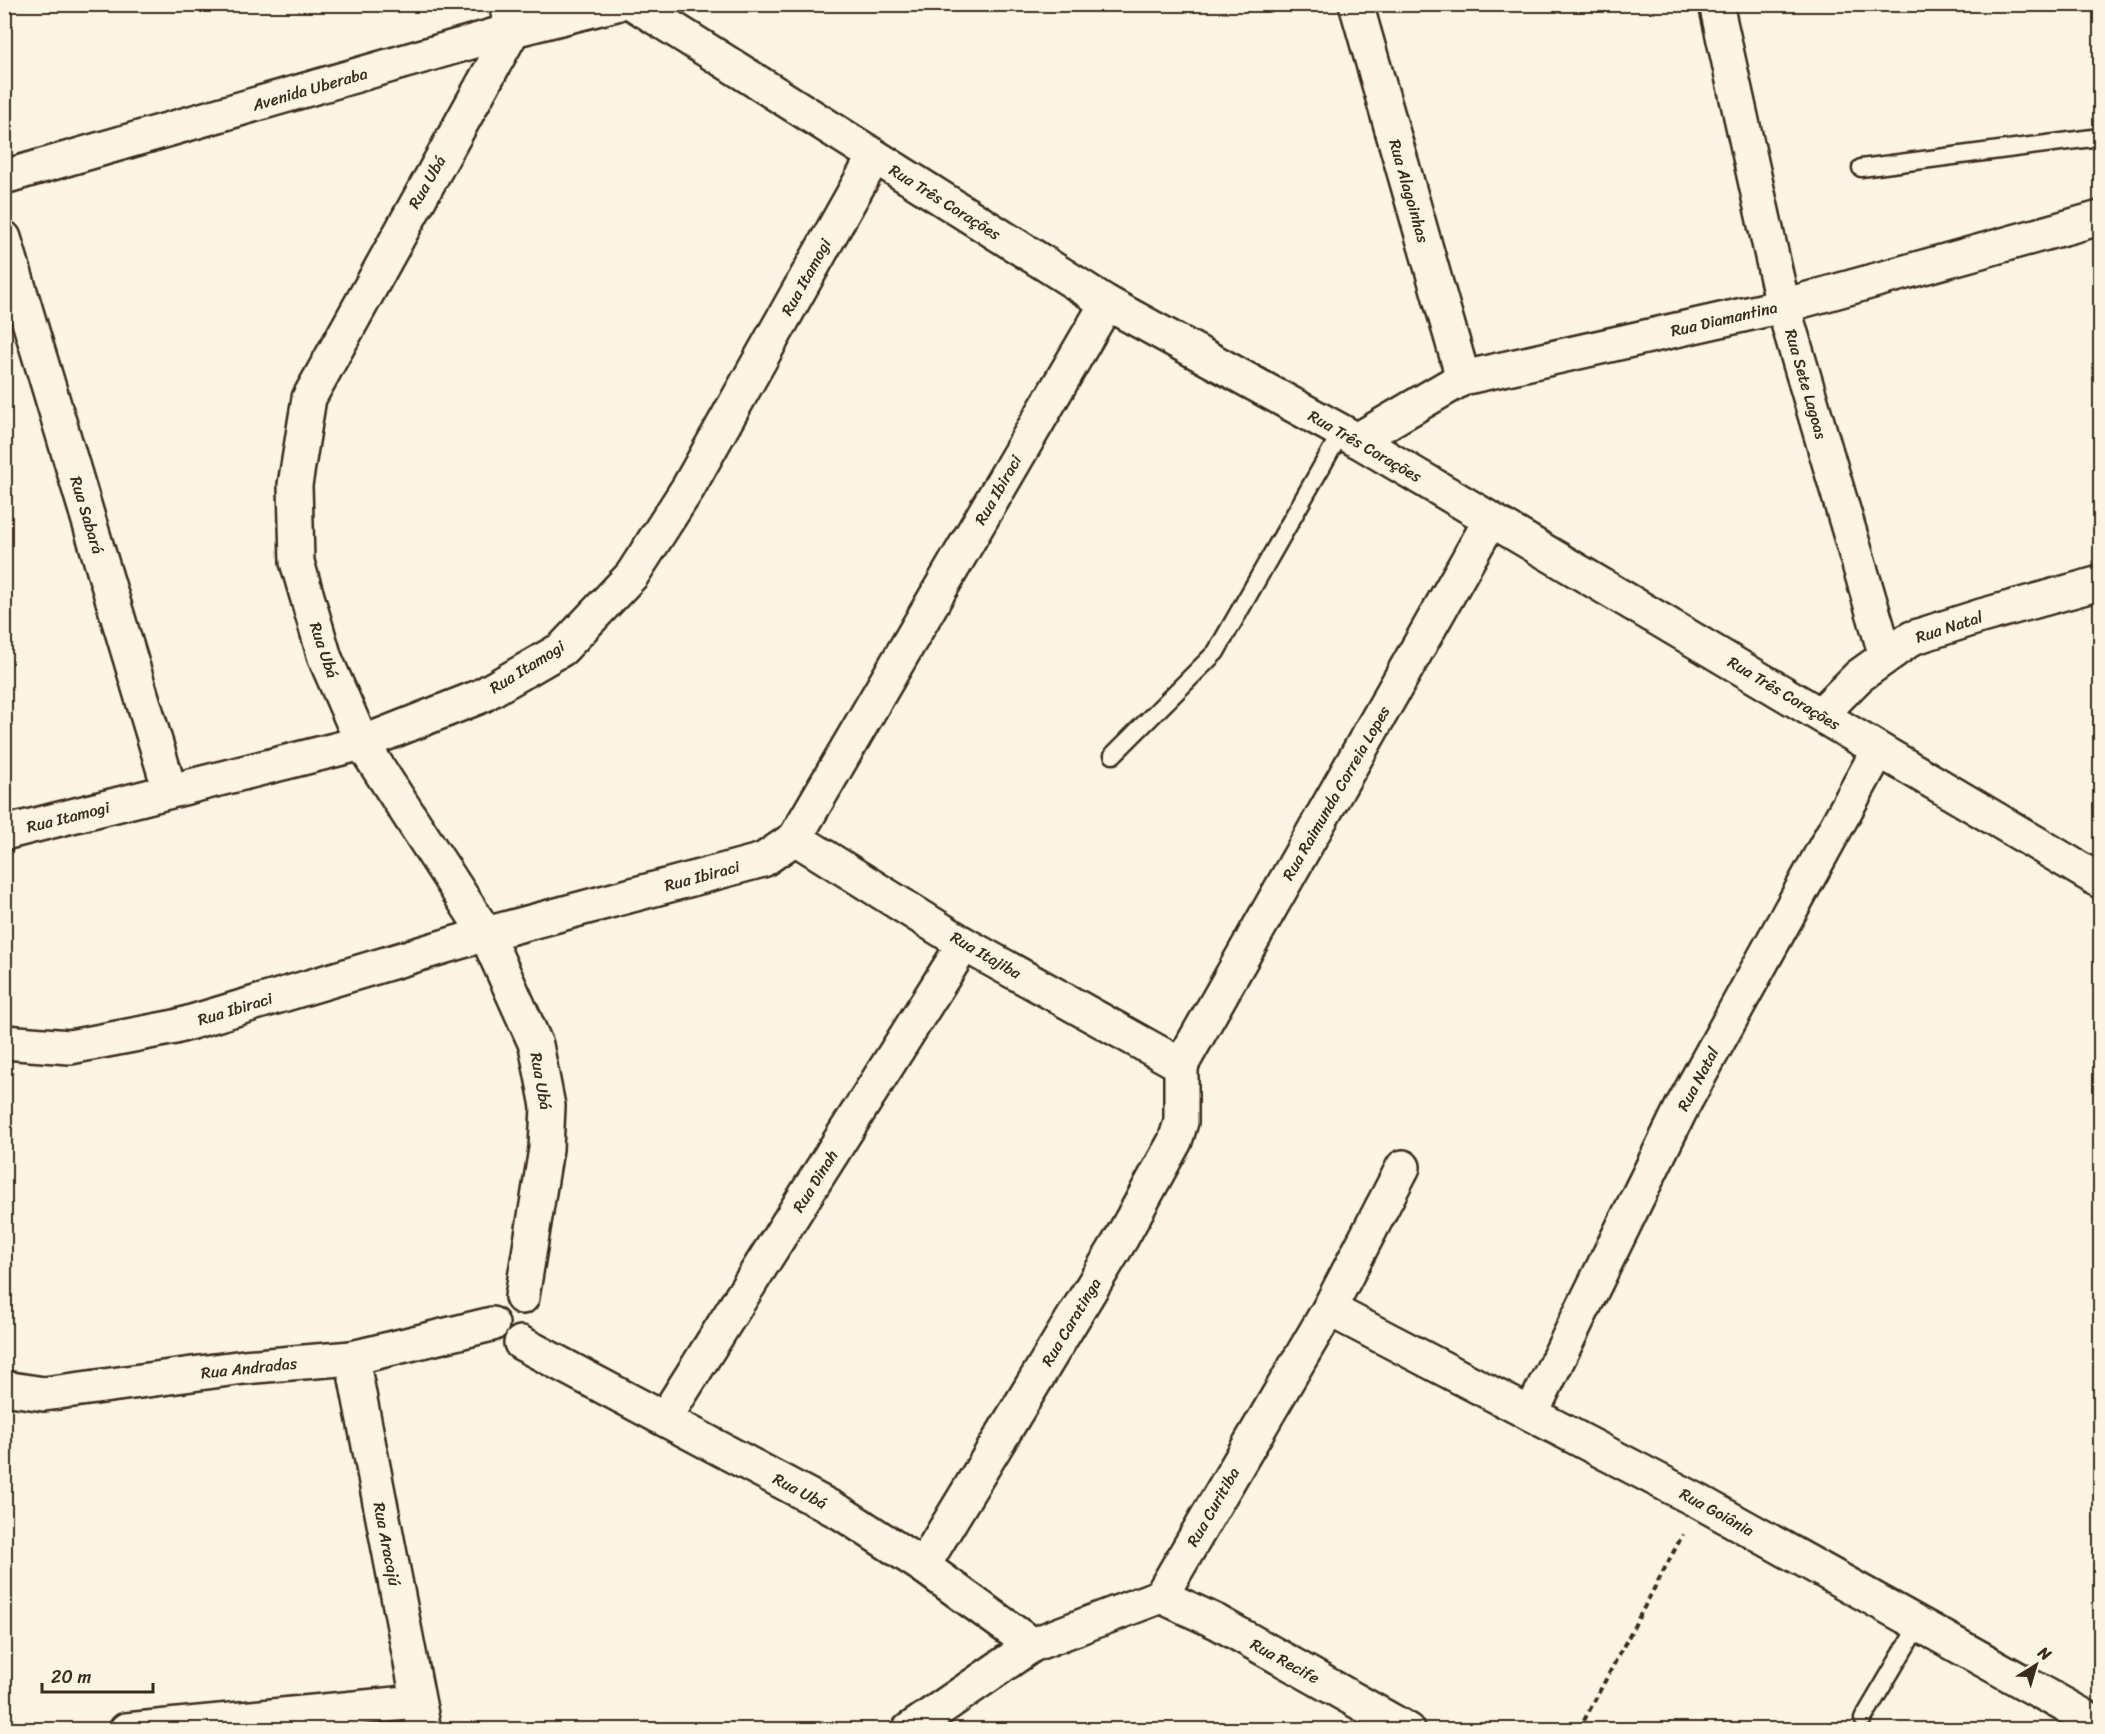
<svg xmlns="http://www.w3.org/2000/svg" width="2105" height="1734" font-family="Sriracha,sans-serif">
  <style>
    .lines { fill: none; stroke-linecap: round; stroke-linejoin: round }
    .lane-casing { stroke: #3b2a1e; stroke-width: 21 }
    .street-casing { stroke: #3b2a1e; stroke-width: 38 }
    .secondary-casing { stroke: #3b2a1e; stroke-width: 38 }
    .path { stroke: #3b2a1e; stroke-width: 4; stroke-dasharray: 6 4.5; stroke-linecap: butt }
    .lane { stroke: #fcf5e5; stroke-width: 16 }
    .street { stroke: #fcf5e5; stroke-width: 33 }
    .secondary { stroke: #fcf5e5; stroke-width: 33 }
    .labels { text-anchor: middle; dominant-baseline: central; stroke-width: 4.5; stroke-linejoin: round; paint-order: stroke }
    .street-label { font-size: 16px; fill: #3b2a1e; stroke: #fcf5e5 }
  </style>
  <rect width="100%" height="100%" fill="#fcf5e5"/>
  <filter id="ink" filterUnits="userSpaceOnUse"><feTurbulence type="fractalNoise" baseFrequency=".0167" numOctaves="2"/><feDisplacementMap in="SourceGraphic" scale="12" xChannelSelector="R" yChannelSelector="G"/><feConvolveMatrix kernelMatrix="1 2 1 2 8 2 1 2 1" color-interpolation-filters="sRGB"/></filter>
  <g filter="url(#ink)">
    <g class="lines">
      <defs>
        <g id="lane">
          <polyline points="1861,168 2100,137"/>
          <polyline points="1113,755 1216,652 1342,431"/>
          <polyline points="1863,1719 1919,1624"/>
        </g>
        <g id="street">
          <polyline points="506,4 513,30 309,398 295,485 297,562 325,658 362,743 486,934 536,1045 548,1106 546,1149 522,1297"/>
          <polyline points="634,4 1107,303 1357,440 2100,881"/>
          <polyline points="1356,4 1463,378"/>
          <polyline points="1716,4 1783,306 1886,656"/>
          <polyline points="4,238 170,791"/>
          <polyline points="1357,440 1463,378 1783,306 2100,218"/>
          <polyline points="1821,714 1859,676 1912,638 1981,616 2100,583"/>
          <polyline points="4,833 362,743 481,696 562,649 632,575 688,488 874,157"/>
          <polyline points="795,838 964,944 1181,1065"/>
          <polyline points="4,1042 70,1047 175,1027 486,934 763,860 795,838 1107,303"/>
          <polyline points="1181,1065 1490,521"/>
          <polyline points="1329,1309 1700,1502 2100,1725"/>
          <polyline points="521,1343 843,1514 923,1566 1032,1645"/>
          <polyline points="352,1358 424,1730"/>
          <polyline points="4,1388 44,1394 244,1367 352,1358 492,1324"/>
          <polyline points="1531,1414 1682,1107 1878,751"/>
          <polyline points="665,1418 964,944"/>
          <polyline points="923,1566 1121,1239 1175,1141 1181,1122 1181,1065"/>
          <polyline points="1161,1596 1217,1622 1408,1730"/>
          <polyline points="126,1730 417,1702"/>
          <polyline points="909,1730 1032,1645 1161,1596 1329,1309 1403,1167"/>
        </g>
        <polyline id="secondary" points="4,177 513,30 616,4"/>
      </defs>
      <use href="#lane" class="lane-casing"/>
      <use href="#street" class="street-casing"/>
      <use href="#secondary" class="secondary-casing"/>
      <polyline class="path" points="1579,1730 1683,1534"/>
      <use href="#lane" class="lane"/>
      <use href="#street" class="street"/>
      <use href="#secondary" class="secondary"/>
    </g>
  </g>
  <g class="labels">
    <g class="street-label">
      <text transform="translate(310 89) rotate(-16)">Avenida Uberaba</text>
      <text transform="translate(427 182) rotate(-60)">Rua Ubá</text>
      <text transform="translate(1409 191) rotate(74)">Rua Alagoinhas</text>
      <text transform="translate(945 202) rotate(32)">Rua Três Corações</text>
      <text transform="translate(806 277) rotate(-61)">Rua Itamogi</text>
      <text transform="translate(1724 319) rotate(-13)">Rua Diamantina</text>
      <text transform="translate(1806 384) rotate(74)">Rua Sete Lagoas</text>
      <text transform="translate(1365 446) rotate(30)">Rua Três Corações</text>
      <text transform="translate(998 490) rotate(-60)">Rua Ibiraci</text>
      <text transform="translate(87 515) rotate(73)">Rua Sabará</text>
      <text transform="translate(1949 627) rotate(-18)">Rua Natal</text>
      <text transform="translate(324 650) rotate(71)">Rua Ubá</text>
      <text transform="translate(527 667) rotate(-32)">Rua Itamogi</text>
      <text transform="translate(1784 693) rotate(31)">Rua Três Corações</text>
      <text transform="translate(1336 793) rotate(-60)">Rua Raimunda Correia Lopes</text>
      <text transform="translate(68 817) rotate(-14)">Rua Itamogi</text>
      <text transform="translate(702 876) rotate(-15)">Rua Ibiraci</text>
      <text transform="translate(986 955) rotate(30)">Rua Itajiba</text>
      <text transform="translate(235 1009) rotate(-17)">Rua Ibiraci</text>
      <text transform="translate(1698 1079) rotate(-62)">Rua Natal</text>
      <text transform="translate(541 1081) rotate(80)">Rua Ubá</text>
      <text transform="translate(815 1181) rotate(-58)">Rua Dinah</text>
      <text transform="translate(1071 1322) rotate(-59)">Rua Caratinga</text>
      <text transform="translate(249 1368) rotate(-6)">Rua Andradas</text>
      <text transform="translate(800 1491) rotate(28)">Rua Ubá</text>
      <text transform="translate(1213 1507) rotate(-60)">Rua Curitiba</text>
      <text transform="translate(1717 1512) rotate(29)">Rua Goiânia</text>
      <text transform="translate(387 1544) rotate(79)">Rua Aracajú</text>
      <text transform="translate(1285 1661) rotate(29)">Rua Recife</text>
    </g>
  </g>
  <rect width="2105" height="1734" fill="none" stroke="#fcf5e5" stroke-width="24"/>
  <rect x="12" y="12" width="2081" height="1710" fill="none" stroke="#3b2a1e" stroke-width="2" filter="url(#ink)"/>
  <g transform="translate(2036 1665) rotate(37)" stroke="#fcf5e5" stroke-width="4.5" paint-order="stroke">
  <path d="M0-4.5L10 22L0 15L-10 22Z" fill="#3b2a1e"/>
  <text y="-9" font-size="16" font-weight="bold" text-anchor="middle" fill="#3b2a1e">N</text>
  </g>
  <path d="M42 1683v9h111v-9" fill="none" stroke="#3b2a1e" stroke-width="3"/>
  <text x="51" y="1683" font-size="18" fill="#3b2a1e" stroke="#fcf5e5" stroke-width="4.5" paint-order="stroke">20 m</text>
</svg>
